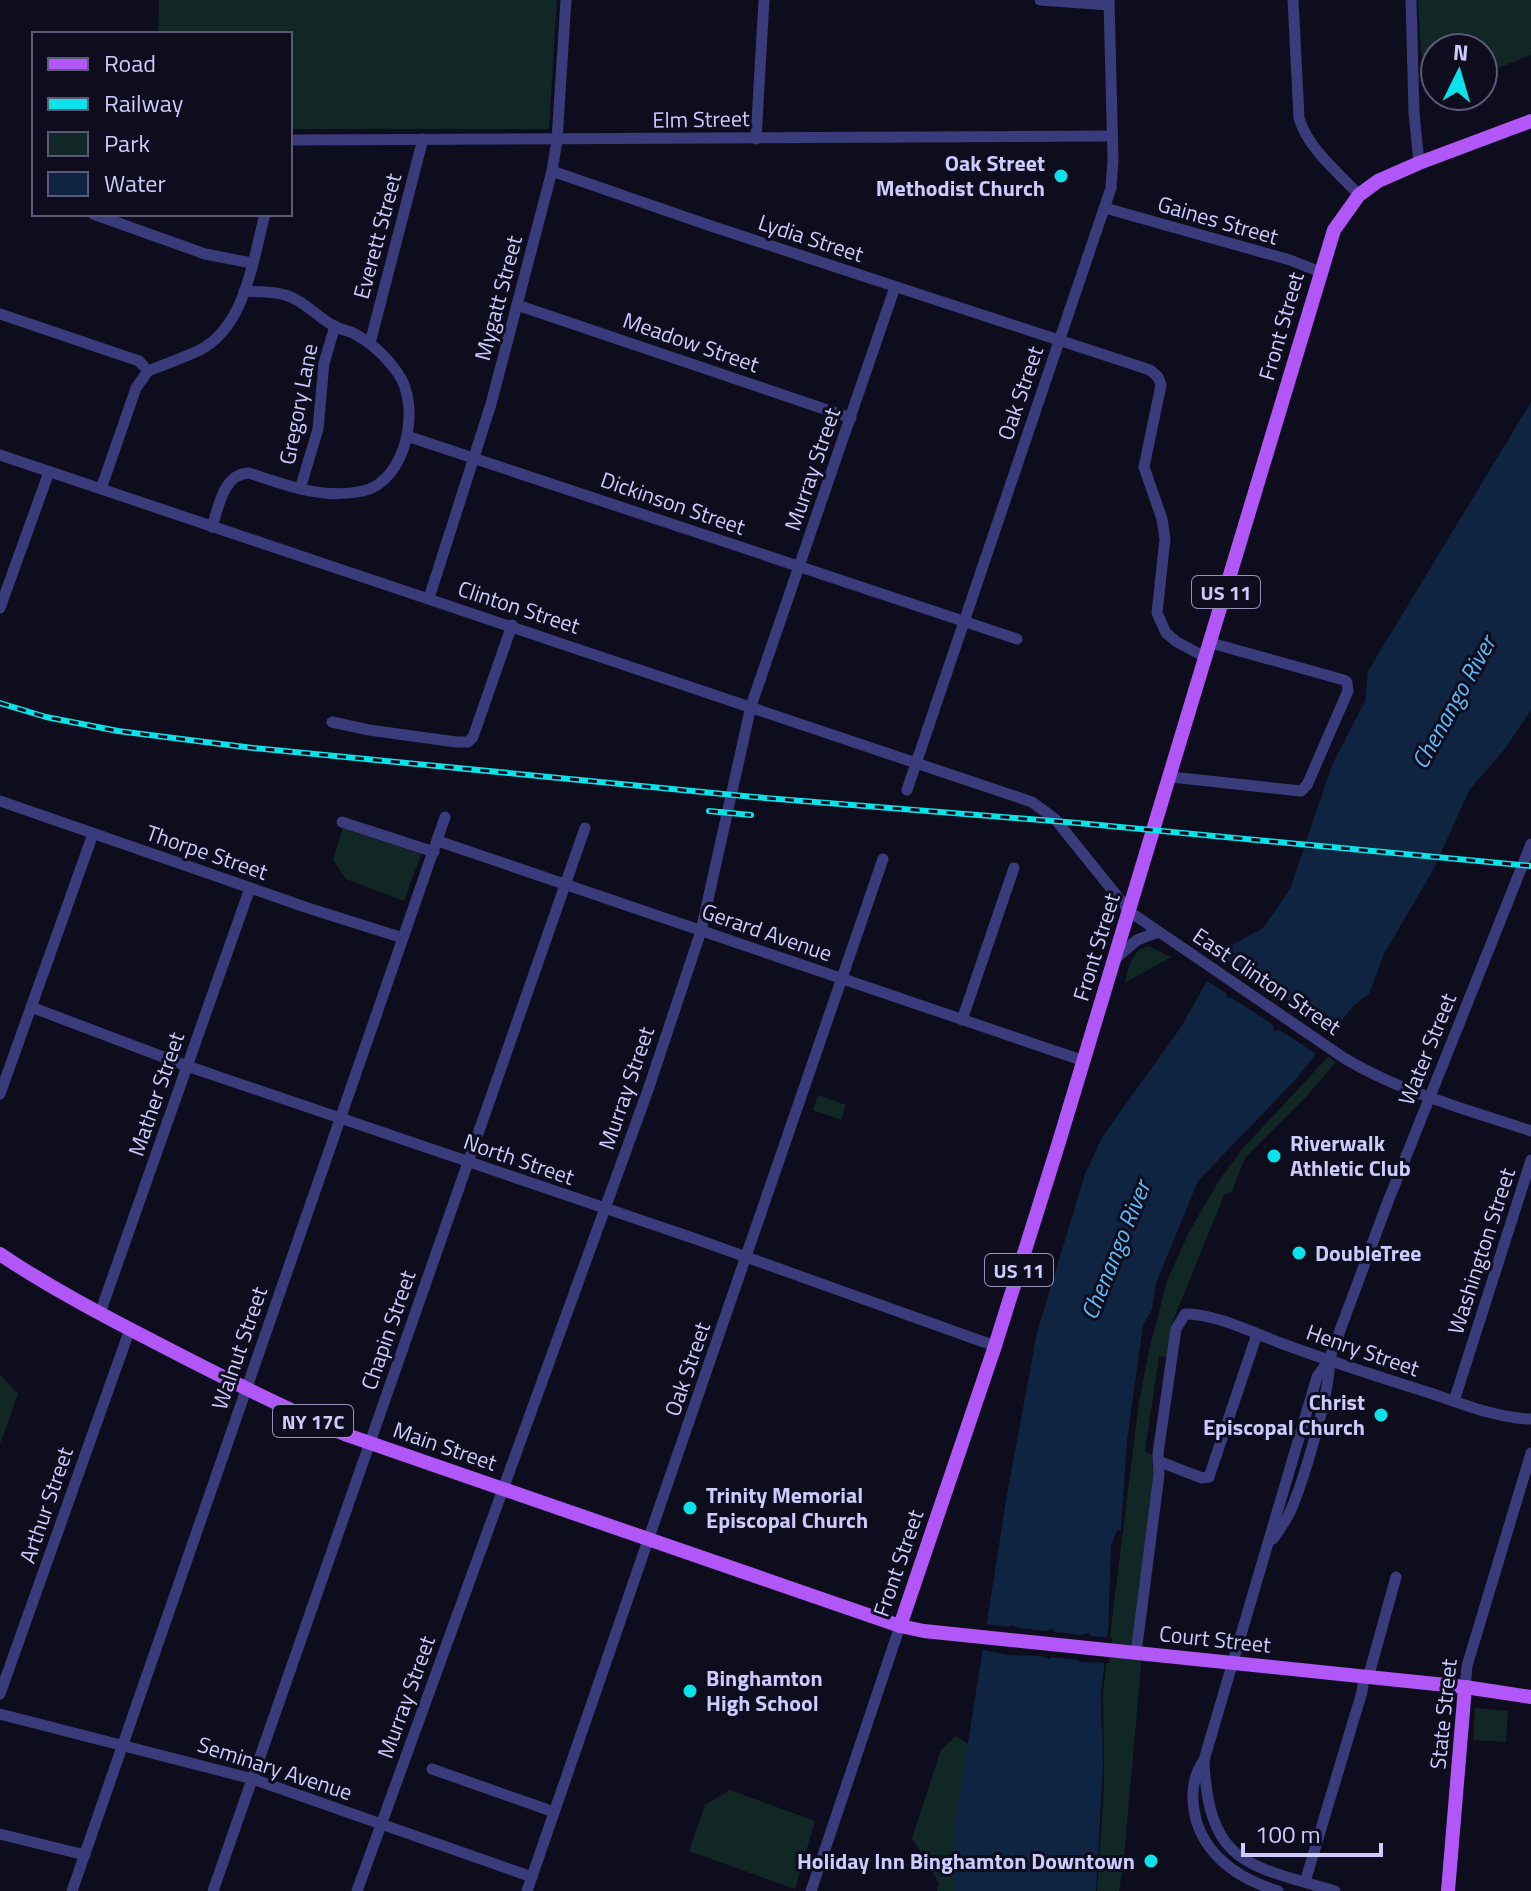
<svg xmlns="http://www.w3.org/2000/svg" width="1531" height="1891" font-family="'Titillium Web',sans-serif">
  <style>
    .green { fill: #102725 }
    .water { fill: #0e2440 }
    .pier { fill: #0e0d1d }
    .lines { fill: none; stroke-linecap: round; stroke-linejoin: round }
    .minor { stroke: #393b7a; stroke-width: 11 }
    .major { stroke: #b157f8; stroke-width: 14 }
    .rail-casing { stroke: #0ae3ea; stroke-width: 6 }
    .rail { stroke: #0e0d1d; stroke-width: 3; stroke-dasharray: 9; stroke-linecap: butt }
    .poi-dot { fill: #0ae3ea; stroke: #0e0d1d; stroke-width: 3 }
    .labels { text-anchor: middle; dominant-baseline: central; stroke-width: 6; stroke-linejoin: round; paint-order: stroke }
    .shield { fill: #0e0d1d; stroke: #9492ba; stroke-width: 2 }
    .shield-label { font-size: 20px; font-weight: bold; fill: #cdcbfd }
    .street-label { font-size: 22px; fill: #cdcbfd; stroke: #0e0d1d }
    .poi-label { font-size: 22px; font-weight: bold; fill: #cdcbfd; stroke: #0e0d1d; text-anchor: start }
    .water-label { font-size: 24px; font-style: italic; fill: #5ebbf8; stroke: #0e0d1d }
  </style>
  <rect width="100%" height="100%" fill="#0e0d1d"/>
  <g class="green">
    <polygon points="159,0 557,0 549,129 290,129 290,34 158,34"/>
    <polygon points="1418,0 1531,0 1531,55 1483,74 1483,48 1435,48 1435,62 1422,65"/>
    <polygon points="343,828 421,854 404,901 346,879 333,860"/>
    <path d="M1148 946 1171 957 1125 983C1129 968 1131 951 1148 946Z"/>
    <polygon points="1328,1057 1336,1062 1305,1098 1245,1158 1232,1191 1224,1195 1173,1321 1168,1357 1159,1356 1145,1451 1153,1455 1152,1467 1164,1472 1140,1643 1141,1667 1123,1867 1119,1891 1097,1891 1104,1786 1103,1692 1139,1402 1149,1350 1167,1281 1189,1232 1220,1179 1244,1147"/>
    <polygon points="818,1095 846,1105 841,1120 813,1110"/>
    <polygon points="0,1375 18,1394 0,1444"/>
    <polygon points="1475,1708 1508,1711 1506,1742 1473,1740"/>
    <polygon points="956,1736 969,1745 954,1832 954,1891 937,1891 939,1883 912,1838 941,1750"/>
    <polygon points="730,1790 815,1821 795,1889 689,1851 705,1805"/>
  </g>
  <polygon class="water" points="1531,402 1531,710 1504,750 1470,789 1432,872 1384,954 1369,994 1354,1005 1297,1078 1198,1181 1156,1283 1152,1309 1143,1325 1127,1440 1121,1530 1117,1531 1111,1546 1108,1635 1101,1692 1103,1766 1096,1891 954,1891 954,1832 1007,1494 1037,1333 1085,1174 1103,1136 1181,1027 1225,949 1263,928 1290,889 1332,765 1365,701 1368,671"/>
  <g class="pier">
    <polygon points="1217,954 1242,970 1246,970 1247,974 1290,1002 1294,1002 1295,1006 1337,1034 1319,1056 1280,1030 1274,1031 1273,1025 1232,998 1227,998 1226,993 1204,979"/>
    <polygon points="983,1624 1009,1627 1011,1625 1019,1628 1045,1631 1053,1629 1055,1632 1081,1635 1089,1633 1090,1636 1112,1638 1109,1663 1079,1662 1078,1660 1052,1657 1049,1659 1042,1656 1008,1655 980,1649"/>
  </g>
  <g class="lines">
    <g class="minor">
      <polyline points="1040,0 1109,5"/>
      <path d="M1293 0 1299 118C1308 149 1338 172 1359 195"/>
      <polyline points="1411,0 1414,113 1419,163"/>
      <polyline points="756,139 764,0"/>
      <polyline points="290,140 1112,136"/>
      <polyline points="552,171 711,226 1150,370 1158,377 1161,385 1144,467 1162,519 1165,539 1157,613 1166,633 1177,642 1207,658"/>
      <polyline points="1105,208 1290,260 1320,272"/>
      <polyline points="93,214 205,254 252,263"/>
      <polyline points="517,305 851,418"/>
      <polyline points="0,314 139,361 148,371"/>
      <polyline points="370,343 423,139"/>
      <polyline points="407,436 1017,639"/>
      <path d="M0 455 1032 802 1055 819 1130 912 1344 1058C1400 1092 1469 1110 1531 1131"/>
      <path d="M101 489 136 388 148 371C165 364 183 358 200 350 246 326 253 259 265 214"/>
      <polyline points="300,489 318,429 324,363 335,326"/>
      <path d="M212 527C219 506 223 474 249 473 286 485 323 500 363 491 407 481 422 405 397 372 385 355 369 341 351 332 345 330 339 329 334 326 319 318 308 305 293 298 278 291 260 292 244 291"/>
      <polyline points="429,598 491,404 552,171 557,140 566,0"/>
      <polyline points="0,608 49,472"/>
      <polyline points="332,722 369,730 456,742 468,742 473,737 512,625"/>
      <polyline points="1171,777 1301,791 1307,785 1348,691 1347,682 1344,680 1211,643"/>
      <polyline points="907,790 1111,188 1113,160 1109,0"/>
      <polyline points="0,801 308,908 403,938"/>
      <polyline points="342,822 434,852"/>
      <polyline points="438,841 1084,1061"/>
      <polyline points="1116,958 1137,940 1158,932"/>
      <polyline points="31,1007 187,1066 693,1238 995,1346"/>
      <polyline points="962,1020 1014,868"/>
      <polyline points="0,1094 93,834"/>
      <polyline points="100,1313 250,888"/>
      <polyline points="1454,1401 1531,1160"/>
      <polyline points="1158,1461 1202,1478 1209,1477 1257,1334"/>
      <path d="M1273 1539C1279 1530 1285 1522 1290 1512 1302 1485 1332 1388 1329 1360"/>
      <path d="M1136 1653 1159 1475 1158 1453 1176 1329 1185 1314C1212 1313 1252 1332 1278 1342 1328 1361 1379 1377 1430 1393 1462 1404 1497 1418 1531 1419"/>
      <polyline points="1368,1678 1396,1577"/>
      <polyline points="1465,1687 1467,1666 1531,1453"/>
      <polyline points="0,1694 130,1329"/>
      <polyline points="0,1714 253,1779 532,1877"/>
      <path d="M1204 1761C1209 1865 1248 1865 1335 1891"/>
      <polyline points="432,1769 554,1812"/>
      <polyline points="0,1834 85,1855"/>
      <polyline points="1305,1882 1362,1692 1364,1678"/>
      <polyline points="72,1891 445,817"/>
      <polyline points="213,1891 585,828"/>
      <polyline points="357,1891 648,1090 701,931 751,706 895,287"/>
      <polyline points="527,1891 883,859"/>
      <polyline points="811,1891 900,1626"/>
      <path d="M1278 1891C1235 1878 1196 1850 1193 1801 1192 1786 1195 1773 1204 1760L1317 1377 1329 1360 1387 1204 1531 844"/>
    </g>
    <g class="major">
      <path d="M0 1254C47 1286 98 1313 149 1339 214 1373 279 1406 347 1435L900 1626 924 1631 1465 1687 1531 1697"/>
      <polyline points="900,1626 995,1346 1059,1142 1334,230 1359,195 1378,181 1419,163 1531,121"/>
      <polyline points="1448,1891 1465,1687"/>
    </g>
    <defs>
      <g id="rail">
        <polyline points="0,703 46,717 118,731 253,748 754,797 1078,823 1531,866"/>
        <polyline points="709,811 751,815"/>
      </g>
    </defs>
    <use href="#rail" class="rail-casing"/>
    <use href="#rail" class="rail"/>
  </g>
  <g class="poi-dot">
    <circle cx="1061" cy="176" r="8"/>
    <circle cx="1274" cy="1156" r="8"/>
    <circle cx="1299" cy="1253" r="8"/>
    <circle cx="1381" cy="1415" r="8"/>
    <circle cx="690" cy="1508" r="8"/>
    <circle cx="690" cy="1691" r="8"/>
    <circle cx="1151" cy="1861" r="8"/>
  </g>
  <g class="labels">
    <g class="shield">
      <rect x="1192" y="576" width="68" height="32" rx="6"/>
      <rect x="985" y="1254" width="68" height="32" rx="6"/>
      <rect x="273" y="1405" width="80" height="32" rx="6"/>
    </g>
    <g class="shield-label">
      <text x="1226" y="592">US 11</text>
      <text x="1019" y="1270">US 11</text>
      <text x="313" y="1421">NY 17C</text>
    </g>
    <g class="street-label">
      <text transform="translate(701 119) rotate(-1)">Elm Street</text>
      <text transform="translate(1218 220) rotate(16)">Gaines Street</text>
      <text transform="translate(377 236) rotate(-75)">Everett Street</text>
      <text transform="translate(811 238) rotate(18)">Lydia Street</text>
      <text transform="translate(498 298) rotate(-75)">Mygatt Street</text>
      <text transform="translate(1281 326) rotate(-74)">Front Street</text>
      <text transform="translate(691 342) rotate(19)">Meadow Street</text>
      <text transform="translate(1020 393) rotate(-71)">Oak Street</text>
      <text transform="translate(298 404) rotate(-79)">Gregory Lane</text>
      <text transform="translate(812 469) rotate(-71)">Murray Street</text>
      <text transform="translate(673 503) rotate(19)">Dickinson Street</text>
      <text transform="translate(519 607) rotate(18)">Clinton Street</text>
      <text transform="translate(207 852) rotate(19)">Thorpe Street</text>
      <text transform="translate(767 932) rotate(19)">Gerard Avenue</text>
      <text transform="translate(1096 947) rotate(-73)">Front Street</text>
      <text transform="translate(1267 981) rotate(34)">East Clinton Street</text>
      <text transform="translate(1427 1049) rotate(-68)">Water Street</text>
      <text transform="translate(626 1088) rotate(-71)">Murray Street</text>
      <text transform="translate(156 1094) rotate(-71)">Mather Street</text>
      <text transform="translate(519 1159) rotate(19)">North Street</text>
      <text transform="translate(1481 1251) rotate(-72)">Washington Street</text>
      <text transform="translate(388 1330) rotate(-71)">Chapin Street</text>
      <text transform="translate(239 1348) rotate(-71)">Walnut Street</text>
      <text transform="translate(1363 1350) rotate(19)">Henry Street</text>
      <text transform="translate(687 1369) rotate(-71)">Oak Street</text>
      <text transform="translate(445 1446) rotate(19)">Main Street</text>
      <text transform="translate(46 1505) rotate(-71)">Arthur Street</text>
      <text transform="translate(898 1563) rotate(-71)">Front Street</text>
      <text transform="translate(1215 1639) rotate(6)">Court Street</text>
      <text transform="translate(406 1697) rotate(-70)">Murray Street</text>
      <text transform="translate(1443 1714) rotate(-84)">State Street</text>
      <text transform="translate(275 1768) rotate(18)">Seminary Avenue</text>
    </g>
    <g class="poi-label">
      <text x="1045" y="163" text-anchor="end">Oak Street<tspan x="1045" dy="25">Methodist Church</tspan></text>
      <text x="1290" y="1143">Riverwalk<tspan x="1290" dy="25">Athletic Club</tspan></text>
      <text x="1315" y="1253">DoubleTree</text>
      <text x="1365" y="1402" text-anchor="end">Christ<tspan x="1365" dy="25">Episcopal Church</tspan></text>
      <text x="706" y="1495">Trinity Memorial<tspan x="706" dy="25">Episcopal Church</tspan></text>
      <text x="706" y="1678">Binghamton<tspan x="706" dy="25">High School</tspan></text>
      <text x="1135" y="1861" text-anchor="end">Holiday Inn Binghamton Downtown</text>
    </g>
    <g class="water-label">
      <text transform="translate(1453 702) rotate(-61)">Chenango River</text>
      <text transform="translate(1115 1250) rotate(-68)">Chenango River</text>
    </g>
  </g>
  <rect x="32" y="32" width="260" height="184" fill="#0e0d1d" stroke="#5a5977" stroke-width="2"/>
  <rect x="48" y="58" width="40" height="12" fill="#b157f8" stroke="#5a5977" stroke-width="2"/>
  <text x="104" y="72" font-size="24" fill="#cdcbfd">Road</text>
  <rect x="48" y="98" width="40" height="12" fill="#0ae3ea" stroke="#5a5977" stroke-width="2"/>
  <text x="104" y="112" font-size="24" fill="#cdcbfd">Railway</text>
  <rect x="48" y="132" width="40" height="24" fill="#102725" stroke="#5a5977" stroke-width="2"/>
  <text x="104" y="152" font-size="24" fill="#cdcbfd">Park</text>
  <rect x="48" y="172" width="40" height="24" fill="#0e2440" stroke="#5a5977" stroke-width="2"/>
  <text x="104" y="192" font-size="24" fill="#cdcbfd">Water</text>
  <g transform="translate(1459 72) rotate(5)"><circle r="38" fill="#0e0d1d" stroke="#5a5977" stroke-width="2"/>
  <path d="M0-6L14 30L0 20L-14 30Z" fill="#0ae3ea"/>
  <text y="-12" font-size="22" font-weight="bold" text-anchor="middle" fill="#cdcbfd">N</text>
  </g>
  <path d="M1243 1843v12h138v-12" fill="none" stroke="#cdcbfd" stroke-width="4"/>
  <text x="1255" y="1843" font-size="24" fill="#cdcbfd" stroke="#0e0d1d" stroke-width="6" paint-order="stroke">100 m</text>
</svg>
